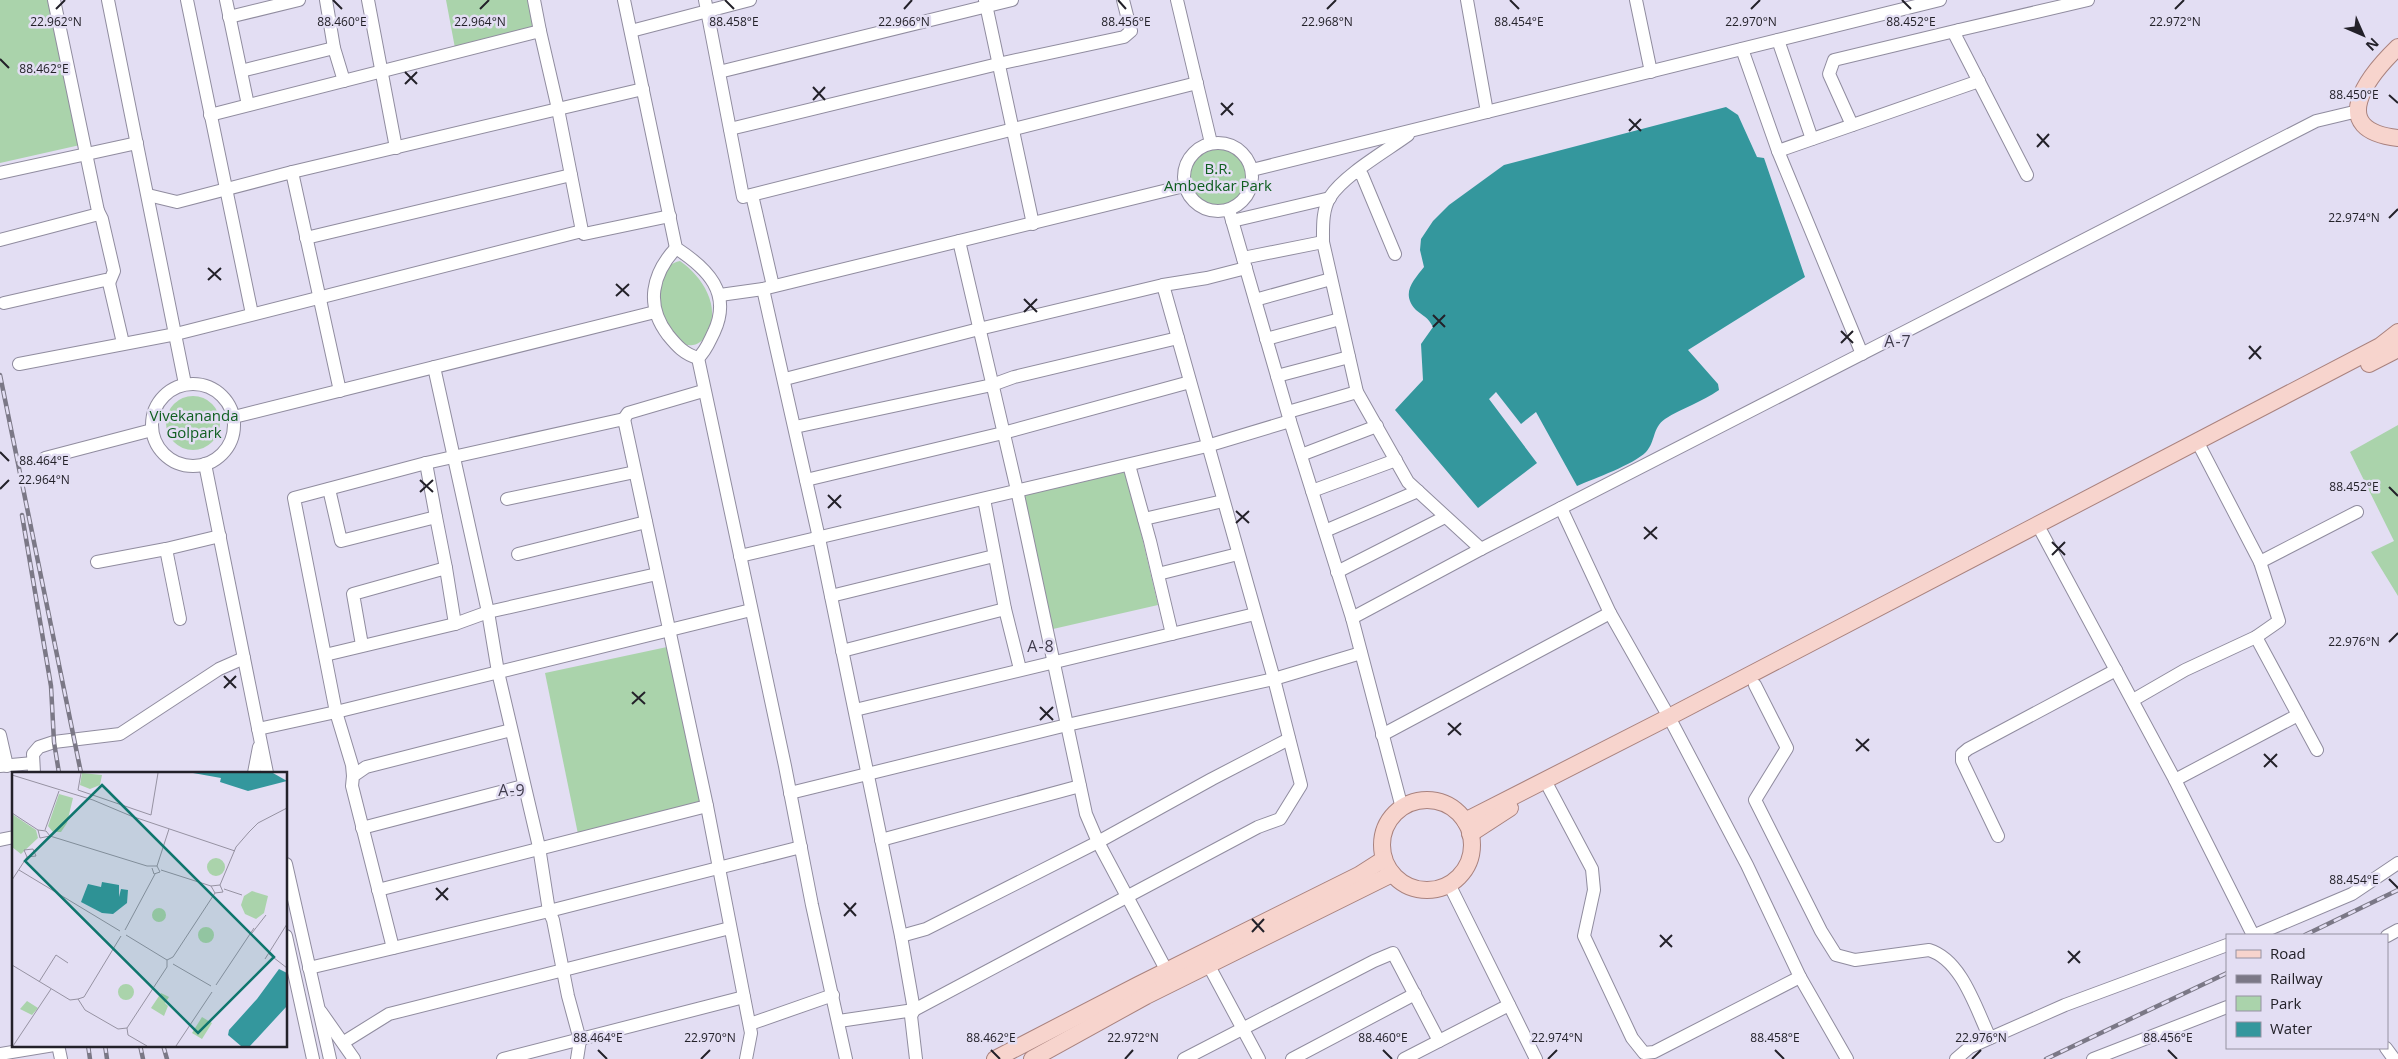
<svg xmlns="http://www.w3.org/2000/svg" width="2398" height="1059" font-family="'Open Sans',sans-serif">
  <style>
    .green { fill: #aad3ab }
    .water { fill: #34979d }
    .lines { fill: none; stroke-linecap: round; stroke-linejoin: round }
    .minor-casing { stroke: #908c9f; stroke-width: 14 }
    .major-casing { stroke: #a9827e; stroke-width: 18 }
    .minor { stroke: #fff; stroke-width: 12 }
    .major { stroke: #f7d4cd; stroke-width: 16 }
    .rail-casing { stroke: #7b7886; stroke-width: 4.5 }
    .rail { stroke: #e3def3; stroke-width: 2.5; stroke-dasharray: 8; stroke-linecap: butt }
    .ticks { fill: none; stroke: #232129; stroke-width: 2 }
    .labels { text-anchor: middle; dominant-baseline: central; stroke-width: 5; stroke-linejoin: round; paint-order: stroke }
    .park-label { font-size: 15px; fill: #0f5e20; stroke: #e3def3 }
    .neighbourhood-label { font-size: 16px; letter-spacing: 1px; fill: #403c4d; stroke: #e3def3 }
    .inset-road { fill: none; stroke: #9692a2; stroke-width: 1 }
    .view { fill: #0f766e; fill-opacity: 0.15; stroke: #0f766e; stroke-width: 2.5 }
    .inset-edge { fill: none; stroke: #232129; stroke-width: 2.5 }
    .ticks-label { font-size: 12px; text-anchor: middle; fill: #232129; stroke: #e3def3; stroke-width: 5; stroke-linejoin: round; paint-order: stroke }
  </style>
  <rect width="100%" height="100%" fill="#e3def3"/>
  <g class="green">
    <polygon points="0,0 49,0 80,145 0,163"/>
    <polygon points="446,0 530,0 535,28 455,48"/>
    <circle cx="1218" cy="177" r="30"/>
    <path d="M680 261C702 276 722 307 707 333 704 339 700 344 693 345 660 350 644 267 680 261Z"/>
    <circle cx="193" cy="423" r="27"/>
    <polygon points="2398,425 2398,596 2371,552 2394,541 2350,452"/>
    <polygon points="1126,469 1158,605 1053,629 1024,494"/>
    <polygon points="667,647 701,806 578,834 545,673"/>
  </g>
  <path class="water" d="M1726 107 1738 115 1757 157 1764 158 1805 277 1688 350 1718 384 1719 390C1702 402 1682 408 1665 419 1652 428 1656 441 1646 452 1633 465 1595 478 1577 486L1536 412 1521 424 1496 392 1489 399 1537 463 1478 508 1395 410 1423 380 1421 344 1433 327C1428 317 1423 316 1416 310 1400 293 1414 280 1424 267L1420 250 1421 239 1433 221 1449 205 1504 165Z"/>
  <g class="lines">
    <defs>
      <g id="minor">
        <polyline points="108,0 185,384"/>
        <polyline points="187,0 252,314"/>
        <polyline points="226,0 248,105"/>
        <polyline points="326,0 334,48 344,81"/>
        <polyline points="368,0 396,148"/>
        <polyline points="534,0 540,31"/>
        <path d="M624 0 676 248C708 269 732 293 714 332 709 342 706 351 698 358"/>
        <polyline points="705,0 743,197 1197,83"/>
        <polyline points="985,0 1033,224"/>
        <polyline points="1177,0 1211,143"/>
        <polyline points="1467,0 1487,112"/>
        <polyline points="1636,0 1651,72"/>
        <polyline points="229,17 299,0"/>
        <polyline points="631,31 750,0"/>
        <polyline points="1778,40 1812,139"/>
        <polyline points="1742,49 1778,151 1862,354"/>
        <polyline points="241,71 334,48"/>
        <polyline points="719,72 1012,0"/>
        <polyline points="210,115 540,31 558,109 643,89"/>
        <polyline points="1852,125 1829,74 1834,60 1959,30"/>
        <polyline points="730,129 998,64 1124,37 1131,31 1123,0"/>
        <path d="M1408 135C1386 151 1344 175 1330 197 1322 210 1323 228 1323 242L1357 392 1408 482 1481 549"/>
        <circle cx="1218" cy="177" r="34"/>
        <polyline points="1778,151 1979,81"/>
        <polyline points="1252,170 1940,0"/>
        <polyline points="292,172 558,109 582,231"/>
        <polyline points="1356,172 1362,175 1395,254"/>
        <polyline points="0,173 137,143"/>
        <polyline points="2027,175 1955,35 1959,30 2088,0"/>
        <polyline points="148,195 177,202 292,172 340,391"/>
        <polyline points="752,195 773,286"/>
        <polyline points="1229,210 1290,421 1352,618 1402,808"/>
        <polyline points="98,211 102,219 114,271 109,283"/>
        <polyline points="1232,221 1330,198"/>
        <polyline points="306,238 571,175"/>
        <polyline points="0,240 95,215 98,211 54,0"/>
        <polyline points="959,241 1017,490 1086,814 1098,842 1170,977"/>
        <path d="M676 248C652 274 645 305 668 335 677 346 684 354 698 358"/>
        <polyline points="1243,258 1323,242"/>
        <polyline points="763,289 819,538 901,936 914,1010 1258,827 1280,819 1301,785 1274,679 1163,285"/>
        <polyline points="720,295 763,289 1184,186"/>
        <polyline points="1255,300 1331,279"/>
        <polyline points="4,303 105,280 109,283 123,343"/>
        <polyline points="1266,339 1340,319"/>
        <polyline points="698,358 785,766 812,905 846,1059"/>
        <polyline points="19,364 176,334 582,231 584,234 670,216"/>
        <polyline points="434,367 488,612 498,672 539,847 549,911 553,920 568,996 580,1040 577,1059"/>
        <polyline points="1277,376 1349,357"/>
        <polyline points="785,379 979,329 1163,285 1207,278 1246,268"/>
        <circle cx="193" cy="425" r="41"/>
        <polyline points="1288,412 1357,392"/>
        <polyline points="234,417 655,312"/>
        <polyline points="624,419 628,413 703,391"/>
        <polyline points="795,427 992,385 1014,377 1178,338"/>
        <polyline points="1301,455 1377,426"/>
        <polyline points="45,458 152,430"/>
        <polyline points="205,464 267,773"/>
        <polyline points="1129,465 1150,541 1172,634"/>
        <polyline points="806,480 1003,433 1190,382"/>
        <polyline points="329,489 341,541 436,517 426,463"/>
        <polyline points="1312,491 1396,460"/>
        <polyline points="507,499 635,472"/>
        <polyline points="984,499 1005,609 1020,669"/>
        <polyline points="436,517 446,568"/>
        <polyline points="1144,519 1223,501"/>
        <polyline points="1325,531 1418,491"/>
        <polyline points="2042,533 2175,780 2253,935"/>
        <polyline points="166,549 180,619"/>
        <polyline points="518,554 646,522"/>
        <polyline points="740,556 1207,446 1290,421"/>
        <polyline points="97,562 166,549 220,536"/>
        <polyline points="2260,562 2357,512"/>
        <polyline points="1337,572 1445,517"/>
        <polyline points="1158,574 1238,554"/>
        <polyline points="831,596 994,556"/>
        <polyline points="1610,613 1669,717 1747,865 1800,977 1847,1059"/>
        <polyline points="1352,618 1481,549 2316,121 2358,111"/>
        <polyline points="2256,637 2317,750"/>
        <polyline points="362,645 353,594 446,568 455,624"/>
        <polyline points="842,651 1005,609"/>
        <polyline points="325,655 455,624 488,612 657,574"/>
        <path d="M1755 685 1787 748 1755 800 1821 931 1836 955 1855 960 1929 950C1962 960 1976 1009 1990 1038"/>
        <polyline points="2133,700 2185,670 2256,637 2279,621 2260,562 2197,441"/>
        <polyline points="855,710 1255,614"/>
        <polyline points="258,729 336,712 751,610"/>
        <polyline points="0,735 7,766"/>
        <polyline points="1382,735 1610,613 1561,508"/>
        <polyline points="0,766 33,763"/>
        <polyline points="34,773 33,754 39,747 54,742 120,734 219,669 244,658"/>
        <polyline points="254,773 259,747"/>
        <polyline points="353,776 352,765 336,712 294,498 426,463 624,419 707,806 744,997 503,1059"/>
        <polyline points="2175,780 2298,715"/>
        <polyline points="1549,788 1592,869 1594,890 1584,936 1632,1038 1644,1053 1654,1052 1800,977"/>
        <polyline points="790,793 1067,725 1274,679 1361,653"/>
        <polyline points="362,828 523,786"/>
        <polyline points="1998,836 1962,761 1962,754 1968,749 2116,670"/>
        <polyline points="0,840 14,837"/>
        <polyline points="881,840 1080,786"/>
        <polyline points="286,864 330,1059"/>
        <polyline points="1449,884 1536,1059"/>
        <polyline points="378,890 707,806"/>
        <polyline points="2255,935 2352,894 2398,863"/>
        <polyline points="286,936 313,1059"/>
        <polyline points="901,936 926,929 1098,842 1212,779 1289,739"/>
        <polyline points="2387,936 2398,930"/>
        <polyline points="393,948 352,786 353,776 366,767 511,730"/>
        <polyline points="1209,966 1259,1059"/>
        <polyline points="309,968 549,911 801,847"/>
        <polyline points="744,997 751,1033 746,1059"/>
        <polyline points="914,1010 911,1016 916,1059"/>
        <polyline points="321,1012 354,1059"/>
        <polyline points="839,1021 914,1010"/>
        <polyline points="750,1024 833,995"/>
        <polyline points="344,1042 389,1014 730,928"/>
        <polyline points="58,1045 61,1059"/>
        <polyline points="2386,1048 2394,1059"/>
        <polyline points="0,1054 54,1045"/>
        <polyline points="1184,1059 1374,961 1393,953 1439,1041"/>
        <polyline points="1292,1059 1415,994"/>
        <polyline points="1404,1059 1509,1005"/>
        <polyline points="1956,1059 1970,1047 2065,1005 2227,945"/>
        <polyline points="2093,1059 2227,1007"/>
      </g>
      <g id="major">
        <path d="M2398 47C2367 77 2326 130 2398 138"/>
        <polyline points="2369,364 2398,349"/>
        <circle cx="1427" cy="845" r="45"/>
        <polyline points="1465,821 1669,717 2380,346 2398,332"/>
        <polyline points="1470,834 1510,808"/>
        <polyline points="995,1059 1138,985 1359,875 1384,859"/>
        <polyline points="1032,1059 1146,996 1392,874"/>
      </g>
    </defs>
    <use href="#minor" class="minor-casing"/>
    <use href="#major" class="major-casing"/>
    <use href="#minor" class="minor"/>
    <use href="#major" class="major"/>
    <defs>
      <g id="rail">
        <polyline points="0,375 81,773"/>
        <polyline points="22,515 51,686 54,742 59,773"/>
        <polyline points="2305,935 2398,890"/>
        <polyline points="88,1045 90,1059"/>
        <polyline points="105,1045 107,1059"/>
        <polyline points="140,1045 143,1059"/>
        <polyline points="163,1045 167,1059"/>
        <polyline points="2046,1059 2227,973"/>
      </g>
    </defs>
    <use href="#rail" class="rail-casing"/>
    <use href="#rail" class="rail"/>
  </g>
  <path class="ticks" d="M333 0 342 9M725 0 734 9M1118 0 1126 9M1510 0 1519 9M1902 0 1911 9M56 9 65 0M480 9 489 0M904 9 912 0M1327 9 1336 0M1751 9 1760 0M2175 9 2184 0M0 59 9 68M405 72 417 84M405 84 417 72M813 87 825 100M2389 95 2398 103M813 100 825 87M1221 103 1233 115M1221 115 1233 103M1629 119 1641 131M1629 131 1641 119M2037 134 2049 147M2037 147 2049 134M2389 218 2398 209M208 268 221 280M208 280 221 268M616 284 629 296M616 296 629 284M1024 299 1037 312M1024 312 1037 299M1433 315 1445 327M1433 327 1445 315M1841 331 1853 343M1841 343 1853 331M2249 346 2261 359M2249 359 2261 346M0 452 9 461M420 480 433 492M2389 487 2398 496M0 489 9 480M420 492 433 480M828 495 841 508M828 508 841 495M1236 511 1249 523M1236 523 1249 511M1644 527 1657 539M1644 539 1657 527M2052 542 2065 555M2052 555 2065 542M2389 642 2398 633M224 676 236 688M224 688 236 676M632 692 645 704M632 704 645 692M1040 707 1053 720M1040 720 1053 707M1448 723 1461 735M1448 735 1461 723M1856 739 1869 751M1856 751 1869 739M2264 754 2277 767M2264 767 2277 754M2389 879 2398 888M436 888 448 900M436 900 448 888M844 903 856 916M844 916 856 903M1252 919 1264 932M1252 932 1264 919M1660 935 1672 947M1660 947 1672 935M2068 951 2080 963M2068 963 2080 951M598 1050 607 1059M991 1050 1000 1059M1383 1050 1392 1059M1775 1050 1784 1059M2168 1050 2177 1059M701 1059 710 1050M1125 1059 1133 1050M1548 1059 1557 1050M1972 1059 1981 1050"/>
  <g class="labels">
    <g class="park-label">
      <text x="1218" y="168">B.R.<tspan x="1218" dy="17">Ambedkar Park</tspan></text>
      <text x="194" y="415">Vivekananda<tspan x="194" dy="17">Golpark</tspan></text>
    </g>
    <g class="neighbourhood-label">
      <text x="1898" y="341">A-7</text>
      <text x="1041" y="646">A-8</text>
      <text x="512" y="790">A-9</text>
    </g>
  </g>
  <g transform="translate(12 772)">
    <rect width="275" height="275" fill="#e3def3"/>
    <path d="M70 1 90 3 88 13 78 17 68 13ZM47 22 61 26 55 51 49 60H41L36 54ZM0 42 24 58 26 66 9 82 0 75ZM195 95a9 9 0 1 1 18 0a9 9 0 1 1-18 0ZM240 119 256 124 252 141 244 147 233 142 229 133 232 124ZM140 143a7 7 0 1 1 14 0a7 7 0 1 1-14 0ZM186 163a8 8 0 1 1 16 0a8 8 0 1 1-16 0ZM106 220a8 8 0 1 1 16 0a8 8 0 1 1-16 0ZM149 221 157 225 153 231 156 234 152 244 139 236ZM15 229 26 236 20 243 8 237ZM190 245 200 251 190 267 180 261Z" fill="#aad3ab"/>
    <path d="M181 1H261L275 9 236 19 208 10 209 6ZM90 110 107 113V125L109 117 116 118 115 131 101 142 90 141 69 130 76 112 89 115ZM267 197 275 201V234L238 274H229L216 263 217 258 245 227Z" fill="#34979d"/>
    <path class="inset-road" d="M69 1 66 18 139 43M0 3 81 28 119 44 223 79M0 41 26 58 34 59 38 64 135 94H145L148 100 142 102 140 96M139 43 146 1M26 58 28 66 38 64M33 58 47 19M15 85 24 84 21 77M15 85 12 78 21 77M145 94 157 57M7 98 108 159M149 98 199 114 208 113 211 120 203 121 199 114M0 108 15 85M208 113 224 75 237 60 246 51 275 36M212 117 230 123M113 158 143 102M240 161 254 143M114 163 155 188M257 182 275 196M253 187 275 152M161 192 199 214M0 193 58 228 66 227 72 225 109 164M27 210 44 183 56 191M204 213 242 156M66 227 73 238 106 257 115 256 155 195V188L161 185 203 121M115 256 116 263 135 274M1 274 39 217M164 274 200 220"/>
    <path class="view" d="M90 13 262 185 186 261 13 89Z"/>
    <rect width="275" height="275" class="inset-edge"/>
  </g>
  <g class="ticks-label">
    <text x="56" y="26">22.962°N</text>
    <text x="342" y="26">88.460°E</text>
    <text x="480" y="26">22.964°N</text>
    <text x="734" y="26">88.458°E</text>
    <text x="904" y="26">22.966°N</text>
    <text x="1126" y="26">88.456°E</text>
    <text x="1327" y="26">22.968°N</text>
    <text x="1519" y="26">88.454°E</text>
    <text x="1751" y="26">22.970°N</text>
    <text x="1911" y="26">88.452°E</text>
    <text x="2175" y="26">22.972°N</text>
    <text x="44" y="73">88.462°E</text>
    <text x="2354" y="99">88.450°E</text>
    <text x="2354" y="222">22.974°N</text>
    <text x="44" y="465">88.464°E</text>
    <text x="44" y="484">22.964°N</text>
    <text x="2354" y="491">88.452°E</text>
    <text x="2354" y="646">22.976°N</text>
    <text x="2354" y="884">88.454°E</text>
    <text x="1557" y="1042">22.974°N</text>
    <text x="1981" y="1042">22.976°N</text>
    <text x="598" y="1042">88.464°E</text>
    <text x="710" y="1042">22.970°N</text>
    <text x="991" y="1042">88.462°E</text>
    <text x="1133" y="1042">22.972°N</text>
    <text x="1383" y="1042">88.460°E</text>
    <text x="1775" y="1042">88.458°E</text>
    <text x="2168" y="1042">88.456°E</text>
  </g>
  <rect x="2226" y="934" width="162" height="115" fill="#e3def3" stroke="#9692a2"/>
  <rect x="2236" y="950" width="25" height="8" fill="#f7d4cd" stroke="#9692a2"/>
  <text x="2270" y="959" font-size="15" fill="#232129">Road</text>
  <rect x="2236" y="975" width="25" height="8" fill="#7b7886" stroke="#9692a2"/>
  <text x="2270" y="984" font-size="15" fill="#232129">Railway</text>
  <rect x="2236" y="996" width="25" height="15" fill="#aad3ab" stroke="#9692a2"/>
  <text x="2270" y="1009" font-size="15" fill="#232129">Park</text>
  <rect x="2236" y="1022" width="25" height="15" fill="#34979d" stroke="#9692a2"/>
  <text x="2270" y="1034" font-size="15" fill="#232129">Water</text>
  <g transform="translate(2363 35) rotate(135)" stroke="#e3def3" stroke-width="4" paint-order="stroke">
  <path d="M0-4L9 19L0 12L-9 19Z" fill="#232129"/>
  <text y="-8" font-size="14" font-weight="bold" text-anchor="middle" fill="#232129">N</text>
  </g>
</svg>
